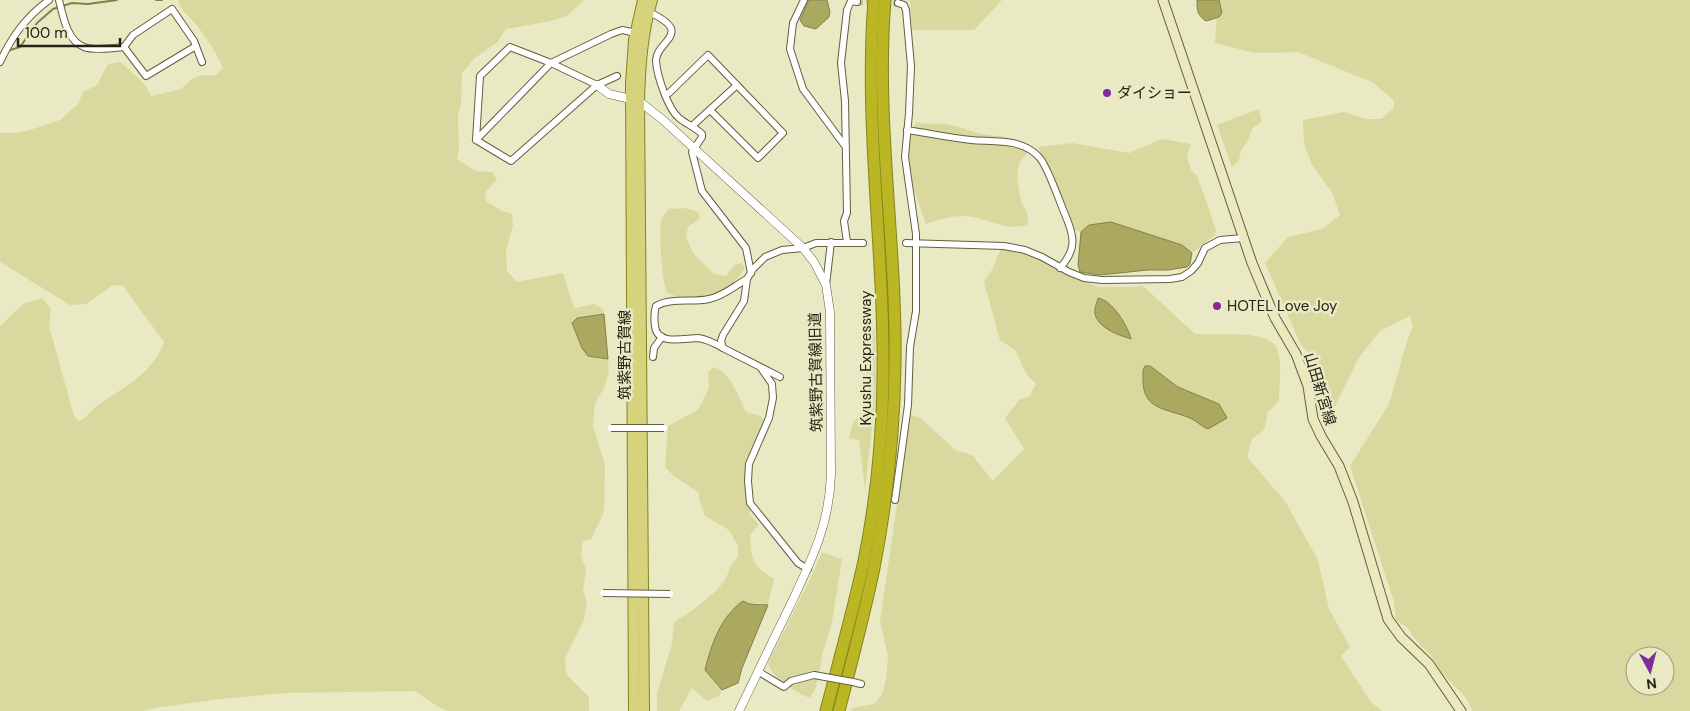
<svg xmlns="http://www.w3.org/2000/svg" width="1690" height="711" font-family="'DM Sans','Noto Sans JP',sans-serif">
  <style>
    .green { fill: #d9d99f; fill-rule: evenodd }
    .water { fill: #aba960; stroke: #82814a }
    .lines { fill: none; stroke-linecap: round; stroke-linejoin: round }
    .stream { stroke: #82814a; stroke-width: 2 }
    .minor-tunnel { stroke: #c2c2a1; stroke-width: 6; stroke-dasharray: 6 3; stroke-linecap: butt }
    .minor-casing { stroke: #61603f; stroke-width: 8 }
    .tertiary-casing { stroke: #61603f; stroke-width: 9 }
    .secondary-casing { stroke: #61603f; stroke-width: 11 }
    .primary-casing { stroke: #86831f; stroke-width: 12 }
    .motorway-casing { stroke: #86831f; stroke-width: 13 }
    .minor { stroke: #fff; stroke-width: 6 }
    .tertiary { stroke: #fff; stroke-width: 8 }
    .secondary { stroke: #ebe9bd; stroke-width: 9 }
    .primary { stroke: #d6d37c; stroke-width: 10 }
    .motorway { stroke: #bbb624; stroke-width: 11 }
    .minor-bridge-casing { stroke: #61603f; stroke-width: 8; stroke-linecap: butt }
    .minor-bridge { stroke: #fff; stroke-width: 6 }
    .poi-dot { fill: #822c9b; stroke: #e9e9c4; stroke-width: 2 }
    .labels { text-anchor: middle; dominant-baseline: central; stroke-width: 5; stroke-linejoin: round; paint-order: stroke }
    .poi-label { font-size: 15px; fill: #242416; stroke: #e9e9c4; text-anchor: start }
    .street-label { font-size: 15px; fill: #242416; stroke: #e9e9c4 }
  </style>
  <rect width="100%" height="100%" fill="#e9e9c4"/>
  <g class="green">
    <path d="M178 0H584L567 16 550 21 506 29 497 43 487 49 475 58 462 73 461 104 458 116 459 150 457 159 475 171 492 172 497 179 485 193 486 201 500 210 512 214 513 225 506 251 507 271 517 282 563 273 570 296 575 308 594 304 603 309 604 314 592 315 588 356 608 359 609 372 604 388 595 403 593 425 605 466 604 512 591 539 583 541 581 555 586 570 583 591 587 601 584 620 565 658 566 674 589 697V711H448L440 708 415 691 285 693 220 699 154 708 144 711H0V326L23 304 42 298 51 309 49 326 74 416 79 421C87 418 90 411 97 406 123 387 153 374 164 342L123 286 113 285 86 304 70 305 0 262V133H17L33 129 60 120 78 104 83 92 97 85 108 64 121 62C134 76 143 78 151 96L181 89 193 78 203 75H216L223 68C216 53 207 38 197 26 191 17 180 11 178 0Z"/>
    <polygon points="910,0 1002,0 974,30 912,30"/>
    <path d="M1216 0H1690V711H1473L1466 698 1441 672 1432 657 1414 638 1409 629 1396 620 1394 602 1350 466 1389 404 1407 341 1413 327 1410 316 1380 331 1358 359 1334 408 1326 410 1318 397 1308 352 1301 345 1265 263 1288 237 1322 229 1340 215 1332 192 1312 165 1304 143 1303 120 1344 112 1367 119H1381L1394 108V101L1374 83 1298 52 1255 53 1215 43 1217 11ZM1635 656H1665V686H1635Z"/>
    <polygon points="1259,109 1262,122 1253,127 1247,142 1241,151 1239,160 1232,167 1217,125"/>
    <path d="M916 122C926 125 934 123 944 124 955 125 967 130 978 133 999 138 1012 134 1030 149L1019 164 1017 178 1021 201 1028 216V224C1010 232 991 220 972 217 956 214 941 219 926 224L910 178 907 149Z"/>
    <polygon points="1162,139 1191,144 1187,157 1191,170 1197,176 1208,206 1216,230 1215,235 1192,253 1181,245 1111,222 1089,225 1081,232 1075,230 1066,206 1038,147 1072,143 1129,153"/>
    <path d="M685 208 698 212 700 218 688 227 686 237 693 253 714 274 726 276 734 265 742 263 745 268 733 284 721 291 699 299 681 298 667 293C662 281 658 231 662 218 663 215 667 212 669 209Z"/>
    <path d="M1001 248 1037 256 1060 271 1098 287H1135L1142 285 1195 334C1213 335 1262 330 1274 344 1284 356 1279 386 1279 401L1268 412 1264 430 1252 439 1247 457 1285 501 1318 560 1329 609 1350 647 1341 656 1371 702 1382 711H851L852 708 874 704 883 693 886 678 888 656 880 622 910 414 922 419 955 450 972 455 993 481 1024 449 1005 418 1020 399 1029 397 1036 384 1027 375 1015 350 1000 340 984 282 993 268Z"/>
    <polygon points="875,328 876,383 874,411 865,490 859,440 849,438 853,423 863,411 867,399 869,332"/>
    <path d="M713 367C731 372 738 396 746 412L761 416 767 424 764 432 753 447V462L744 480 748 493 754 504 749 514 759 524 750 535C751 557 752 568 774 578L768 605 758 603 731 609 720 629 709 655 716 685 722 690 719 696 707 701 692 688 679 711H657V693L672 644 674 622C687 615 716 594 724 581 730 572 729 564 738 557V546L729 530 705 516 699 500V493L674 476 665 467 668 426 698 410 709 388 708 372Z"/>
    <path d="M822 552 842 559 832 622 823 652 816 687 810 698C797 693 771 678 768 663L810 579Z"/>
  </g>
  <g class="water">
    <polygon points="809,0 827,0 830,12 829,17 816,29 804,26 800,20"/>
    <path d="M1197 0H1219L1222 13 1219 17 1206 21C1197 15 1197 10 1197 0Z"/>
    <polygon points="1111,222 1182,245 1192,253 1190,264 1187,267 1168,270 1148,270 1100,275 1080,272 1078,265 1081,232 1089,225"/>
    <path d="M1098 298C1112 300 1128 326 1131 339 1119 335 1099 329 1095 314 1094 309 1097 302 1098 298Z"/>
    <polygon points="604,314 608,359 588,356 582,348 572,323 577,318"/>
    <path d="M1145 366H1150L1178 387 1219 404 1227 418 1208 429C1202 427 1198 422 1192 419 1172 409 1144 412 1143 382 1143 376 1142 371 1145 366Z"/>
    <path d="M743 601C750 606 759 604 768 605L742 668 738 683 722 690 705 670C711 645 721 616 743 601Z"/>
  </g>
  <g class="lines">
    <g class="stream">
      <polyline points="156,0 162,0"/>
      <polyline points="7,51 20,47 37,23 53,9 72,3 88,4 117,0"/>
    </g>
    <polyline class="minor-tunnel" points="857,2 898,3"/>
    <defs>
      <g id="minor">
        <path d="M59 0C63 16 67 41 84 47 93 51 115 48 124 47L133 35 172 9 194 41 202 62"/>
        <polyline points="804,0 793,23 790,49 803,89 845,146"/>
        <path d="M649 12C696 34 655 41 656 61 657 76 668 109 679 118 686 124 695 127 702 134V137L692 152 702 191 746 248 751 273"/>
        <polyline points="124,47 146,76 196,46"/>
        <path d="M0 62C12 36 26 17 49 0"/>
        <polyline points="597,85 551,63 510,47 480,76 476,140 511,161 597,85 617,76"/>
        <polyline points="665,95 669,93 708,55 783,133 758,158 710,110"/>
        <polyline points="692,126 737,85"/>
        <path d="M907 130C928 133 950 138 971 140 994 142 1022 138 1039 157 1047 165 1059 200 1064 212 1074 235 1078 248 1060 268"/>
        <polyline points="476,140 551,63 611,34 622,30 636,33"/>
        <polyline points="847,242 844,221 847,213 845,101 841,63 847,10 851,1 857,2"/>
        <polyline points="906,243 1004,246 1025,250 1042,257 1069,272 1084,278 1102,280 1170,279 1182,277 1191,271 1198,263 1205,248 1220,240 1243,238"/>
        <polyline points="826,285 831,242"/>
        <path d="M723 348C716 344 707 339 698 338 684 338 657 346 655 326 654 319 654 313 656 306 672 297 692 303 709 299 724 296 734 286 747 279"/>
        <polyline points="653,357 654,348 662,337"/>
        <polyline points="761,368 772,384 773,398 769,418 749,464 748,481 750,503 798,563 808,569"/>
        <polyline points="780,377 723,348 721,341 723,335 744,301 747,279 753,269 765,257 782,250 803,248 816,243 863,243"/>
        <polyline points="895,500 908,405 910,347 916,311 916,234 905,157 909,113 911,66 906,10 904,5 898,3"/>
        <polyline points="759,672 784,687 791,681 814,675"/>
        <polyline points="853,682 861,684"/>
      </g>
      <path id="tertiary" d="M597 85 609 94 639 101 663 120 803 248 814 262 826 285 830 312 831 475C829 527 811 561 789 608 772 642 756 676 739 711"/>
      <polyline id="secondary" points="1163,0 1252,263 1275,318 1296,354 1308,386 1313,419 1321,436 1339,466 1353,502 1388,619 1401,637 1429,664 1461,711"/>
      <g id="primary">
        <polyline points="634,711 631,84 634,40 643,0"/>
        <path d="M644 711 639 101C640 67 642 33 652 0"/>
      </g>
      <g id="motorway">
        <path d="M826 711C839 661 853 611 864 561 876 502 882 441 883 381 885 254 864 127 874 0"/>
        <path d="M839 711C851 664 864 616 874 568 887 501 894 434 895 366 897 244 875 122 885 0"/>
      </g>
    </defs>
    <use href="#minor" class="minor-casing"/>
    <use href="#tertiary" class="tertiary-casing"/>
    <use href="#secondary" class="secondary-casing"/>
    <use href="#primary" class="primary-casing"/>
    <use href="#motorway" class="motorway-casing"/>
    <use href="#minor" class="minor"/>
    <use href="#tertiary" class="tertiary"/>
    <use href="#secondary" class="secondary"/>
    <use href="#primary" class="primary"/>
    <use href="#motorway" class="motorway"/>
    <defs>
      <g id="minor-bridge">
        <polyline points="611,428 664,428"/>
        <polyline points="603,593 670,594"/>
        <polyline points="814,675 853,682"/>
      </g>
    </defs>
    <use href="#minor-bridge" class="minor-bridge-casing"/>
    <use href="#minor-bridge" class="minor-bridge"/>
  </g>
  <g class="poi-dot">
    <circle cx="1107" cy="93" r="5"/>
    <circle cx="1217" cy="306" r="5"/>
  </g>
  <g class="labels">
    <g class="poi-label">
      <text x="1117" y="93">ダイショー</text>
      <text x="1227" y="306">HOTEL Love Joy</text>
    </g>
    <g class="street-label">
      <text transform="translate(625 355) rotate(-90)">筑紫野古賀線</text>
      <text transform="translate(866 358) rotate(-90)">Kyushu Expressway</text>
      <text transform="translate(816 372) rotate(-91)">筑紫野古賀線旧道</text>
      <text transform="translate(1320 389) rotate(73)">山田新宮線</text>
    </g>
  </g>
  <g transform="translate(1650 671) rotate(173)"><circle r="24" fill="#e9e9c4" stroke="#9a9a7e"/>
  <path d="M0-4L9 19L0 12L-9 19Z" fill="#822c9b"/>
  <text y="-8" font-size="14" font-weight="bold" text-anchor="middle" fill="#242416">N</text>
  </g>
  <path d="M18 38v8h102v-8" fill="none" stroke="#242416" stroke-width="2.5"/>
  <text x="25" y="38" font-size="15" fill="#242416" stroke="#e9e9c4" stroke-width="4" paint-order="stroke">100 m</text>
</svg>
